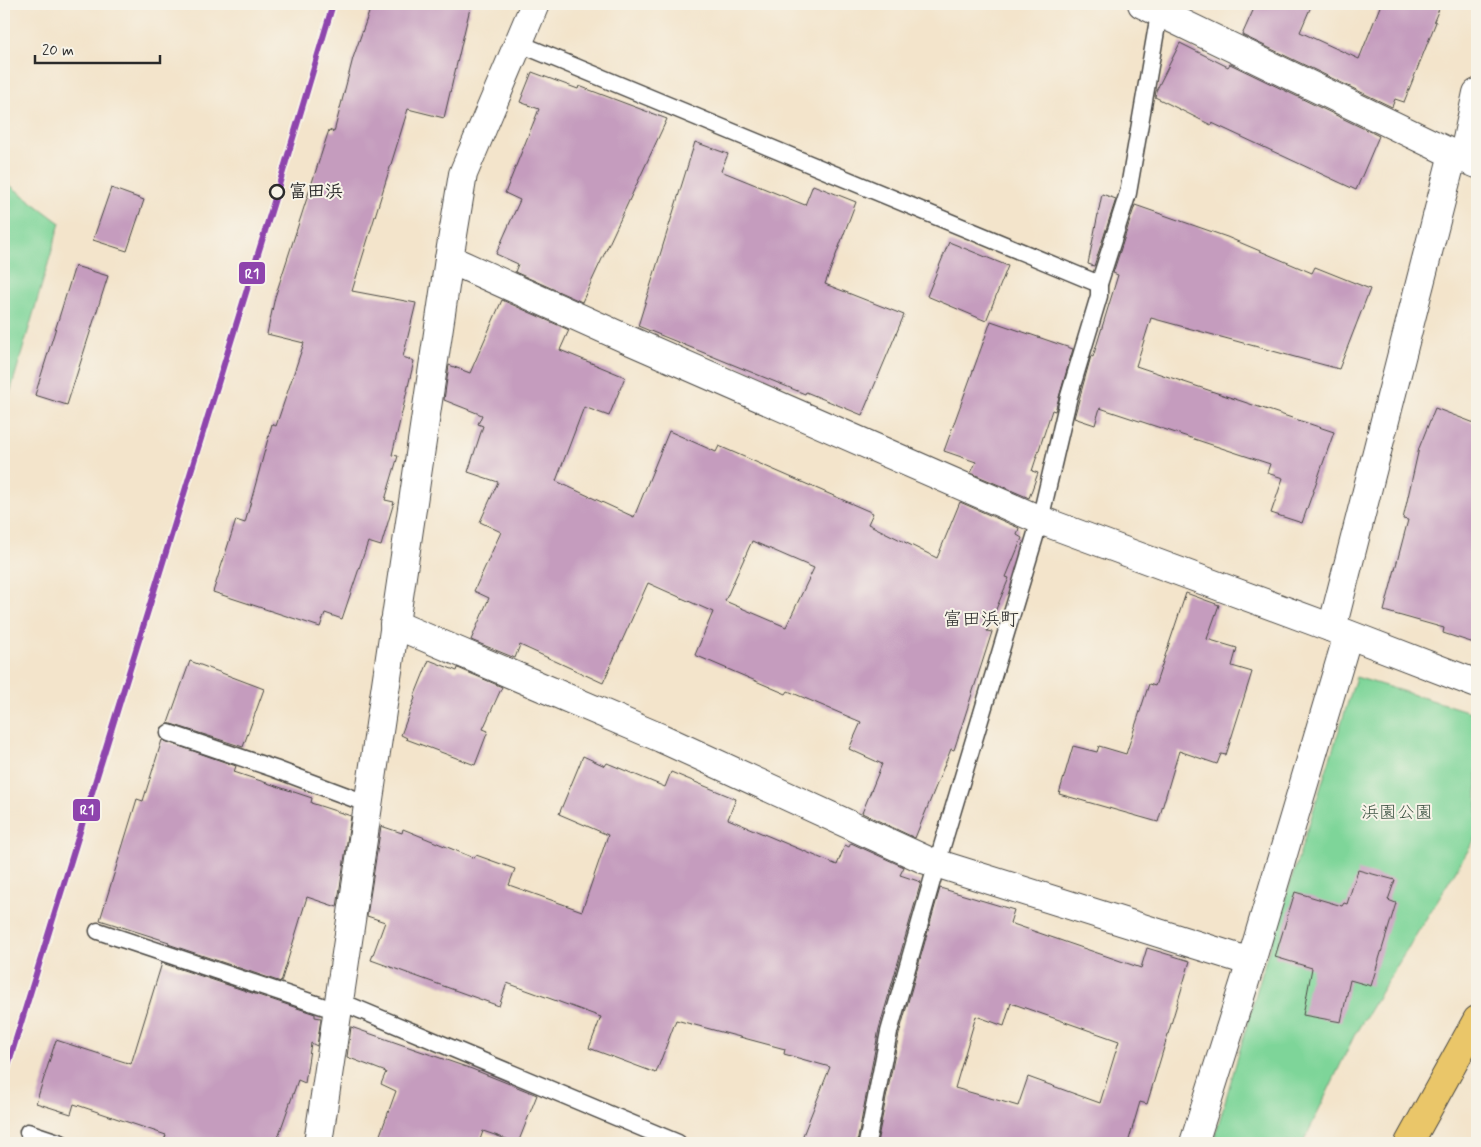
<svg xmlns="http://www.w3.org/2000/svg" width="1481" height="1147" font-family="Mynerve,'Klee One',sans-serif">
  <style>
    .green { fill: #7ed599; stroke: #548062 }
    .building { fill: #c59cbe; fill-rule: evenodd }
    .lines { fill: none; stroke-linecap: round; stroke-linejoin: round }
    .lane-casing { stroke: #494743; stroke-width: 19 }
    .street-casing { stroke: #494743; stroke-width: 30 }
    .highway-casing { stroke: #494743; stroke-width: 30 }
    .lane { stroke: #fff; stroke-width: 16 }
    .street { stroke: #fff; stroke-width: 28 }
    .highway { stroke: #eac669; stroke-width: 28 }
    .rail-1-casing { stroke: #f7f3e8; stroke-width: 10 }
    .rail-1 { stroke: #8e44ad; stroke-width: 6 }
    .stop-dot { fill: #f7f3e8; stroke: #2b2b2b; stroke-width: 2.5 }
    .labels { text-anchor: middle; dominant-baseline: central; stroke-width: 4; stroke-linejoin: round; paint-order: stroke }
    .stop-label { font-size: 18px; font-weight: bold; fill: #2b2b2b; stroke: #f7f3e8; text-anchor: start }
    .park-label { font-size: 18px; fill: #405646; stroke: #f7f3e8 }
    .neighbourhood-label { font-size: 19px; fill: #2b2b2b; stroke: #f7f3e8 }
    .line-badge { stroke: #f7f3e8; stroke-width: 2 }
    .badge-label { font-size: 14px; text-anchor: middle; font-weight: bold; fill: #fff }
  </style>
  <rect width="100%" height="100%" fill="#f7f3e8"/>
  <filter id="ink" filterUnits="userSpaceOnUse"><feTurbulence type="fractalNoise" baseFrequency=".02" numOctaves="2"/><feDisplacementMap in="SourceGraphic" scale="10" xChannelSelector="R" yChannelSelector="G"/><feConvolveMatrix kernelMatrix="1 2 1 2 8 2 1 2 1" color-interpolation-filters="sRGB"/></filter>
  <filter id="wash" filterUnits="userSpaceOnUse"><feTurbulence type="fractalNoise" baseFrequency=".0096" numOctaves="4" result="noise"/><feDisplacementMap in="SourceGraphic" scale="20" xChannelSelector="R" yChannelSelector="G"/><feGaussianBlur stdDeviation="1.12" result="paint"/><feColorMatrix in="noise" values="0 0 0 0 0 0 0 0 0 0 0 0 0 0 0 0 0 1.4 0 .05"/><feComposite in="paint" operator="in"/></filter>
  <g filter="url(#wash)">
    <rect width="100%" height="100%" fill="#f3e4cb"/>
    <g class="green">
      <polygon points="4,181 60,223 4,413"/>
      <polygon points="1356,677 1477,714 1477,836 1355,1034 1303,1143 1213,1143 1266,959"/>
    </g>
    <g id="blocks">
      <g class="building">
        <polygon points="372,4 471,4 444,118 408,109 352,291 416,303 403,357 414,361 392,455 398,456 385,500 394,502 381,546 368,542 342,619 325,613 320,627 213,592 236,520 245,523 272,424 276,426 304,343 267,334 275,297 329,130 334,132 353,58"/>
        <polygon points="1256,4 1312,4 1300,32 1359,59 1381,4 1441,4 1434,21 1436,22 1404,102 1395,99 1392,107 1242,35"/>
        <polygon points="1180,43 1228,67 1230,64 1379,136 1356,190 1212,123 1211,125 1155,97 1156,91"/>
        <polygon points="532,72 578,89 579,86 667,119 582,302 515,272 518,264 496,254 520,200 505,193 539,109 520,102"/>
        <polygon points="695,142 728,154 721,171 805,205 813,185 856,202 825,284 904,315 862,415 806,392 805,394 638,326"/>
        <polygon points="111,188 144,200 127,251 93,240"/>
        <polygon points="1102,194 1116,199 1094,266 1088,264"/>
        <polygon points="1135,205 1227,237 1312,273 1315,267 1370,289 1339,369 1151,318 1136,366 1334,432 1302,523 1271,513 1283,478 1267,473 1270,464 1100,408 1095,425 1074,418 1091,356 1093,357 1118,275 1113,273"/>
        <polygon points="949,242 1008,266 986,321 927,296"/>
        <polygon points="75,266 108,276 67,405 35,395"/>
        <path d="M502 300 569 330 560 350 625 377 609 416 584 407 556 481 634 517 669 431 716 452 719 446 873 513 868 524 937 558 960 502 1019 528 1017 535 1022 538 1006 577 1009 578 987 631 992 632 954 750 951 749 915 838 862 813 882 764 849 749 861 722 788 691 786 694 695 655 713 612 648 583 603 683 520 645 515 658 471 640 489 598 474 591 501 532 480 522 498 482 468 472 483 426 478 424 482 415 444 400 449 365 470 373ZM752 541 814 568 786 627 725 601Z"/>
        <polygon points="991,321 1073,349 1055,411 1052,410 1032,471 1038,473 1029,498 971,473 976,462 944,451"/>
        <polygon points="1435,408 1477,424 1477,644 1443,633 1444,628 1384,611 1408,520 1403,519 1419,448"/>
        <polygon points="1186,593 1219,605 1207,639 1237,648 1232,666 1252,672 1226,755 1221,754 1217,764 1179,751 1158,822 1059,794 1073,746 1097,752 1099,746 1126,754 1149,684 1155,686"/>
        <polygon points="429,660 457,671 458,668 502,687 483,729 488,731 475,765 406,739 407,738 401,735 415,698 414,697"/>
        <polygon points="190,661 264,689 243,747 168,723"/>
        <polygon points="162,740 236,766 234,772 312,798 311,803 351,816 337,907 307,897 281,982 168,944 169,942 100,920 137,799 143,801"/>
        <polygon points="583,756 605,766 607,763 665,787 671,772 736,799 728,819 837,865 845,845 849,847 851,843 904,867 900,875 921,882 879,1029 857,1143 800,1143 830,1067 784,1054 785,1049 676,1020 656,1073 589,1048 601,1017 507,983 499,1006 371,960 385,922 367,916 381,826 402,833 403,829 474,858 476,855 515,869 509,885 582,911 608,835 559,814"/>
        <polygon points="1358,870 1395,880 1388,900 1396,903 1371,986 1350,980 1341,1022 1303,1015 1312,968 1275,957 1295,892 1342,906 1344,903 1347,904"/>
        <path d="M940 888 1014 910 1010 923 1141 968 1147 948 1190 961 1147 1104 1140 1102 1128 1143H877L899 1034ZM1011 1003 1119 1041 1100 1103 1028 1077 1018 1106 955 1088 976 1016 1004 1026Z"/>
        <polygon points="162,963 315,1014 315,1017 321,1018 317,1046 311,1043 305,1083 298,1080 276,1143 163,1143 166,1135 74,1104 71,1114 36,1103 56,1040 131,1064"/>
        <polygon points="351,1027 472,1069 537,1095 518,1143 483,1131 479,1143 377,1143 396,1091 381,1084 386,1072 347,1057"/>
      </g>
    </g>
  </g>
  <g filter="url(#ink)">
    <use href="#blocks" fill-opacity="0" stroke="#494743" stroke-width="1"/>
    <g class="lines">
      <defs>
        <g id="lane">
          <polyline points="518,43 1099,284"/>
          <polyline points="169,733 275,769 368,804"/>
          <polyline points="98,931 337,1011"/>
          <polyline points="339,1001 678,1143"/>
          <polyline points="28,1132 61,1143"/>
          <polyline points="867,1143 889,1032 937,863 1040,520 1069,396 1099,296 1099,284 1128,193 1159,14"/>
        </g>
        <g id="street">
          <polyline points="1142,4 1453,154 1477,164"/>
          <polyline points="1463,158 1477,93"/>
          <polyline points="449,259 631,341 1040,520 1332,628 1477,684"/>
          <polyline points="394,624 661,738 926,860 1251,962"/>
          <polyline points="1332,628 1453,154"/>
          <polyline points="318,1143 449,259 463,174 535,4"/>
          <polyline points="1194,1143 1251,962 1348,635"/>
        </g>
        <polyline id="highway" points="1409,1143 1477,1020"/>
      </defs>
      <use href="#lane" class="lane-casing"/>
      <use href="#street" class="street-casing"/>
      <use href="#highway" class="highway-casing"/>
      <use href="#lane" class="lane"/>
      <use href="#street" class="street"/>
      <use href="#highway" class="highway"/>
      <defs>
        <polyline id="rail-1" points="4,1078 273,205 333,4"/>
      </defs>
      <use href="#rail-1" class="rail-1-casing"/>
      <use href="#rail-1" class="rail-1"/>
    </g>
  </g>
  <circle class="stop-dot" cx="277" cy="192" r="7"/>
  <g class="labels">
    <g class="stop-label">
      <text x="289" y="192">富田浜</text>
    </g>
    <g class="park-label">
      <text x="1397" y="813">浜園公園</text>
    </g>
    <g class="neighbourhood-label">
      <text x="981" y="619">富田浜町</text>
    </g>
  </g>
  <g class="line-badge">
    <rect x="238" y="261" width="28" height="24" rx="5" fill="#8e44ad"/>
    <rect x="72" y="798" width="29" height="24" rx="5" fill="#8e44ad"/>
  </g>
  <g class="badge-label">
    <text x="252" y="278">R1</text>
    <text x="87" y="814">R1</text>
  </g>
  <rect width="1481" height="1147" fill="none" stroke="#f7f3e8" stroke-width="20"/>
  <path d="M35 55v8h125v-8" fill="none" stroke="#2b2b2b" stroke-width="2.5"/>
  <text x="42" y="55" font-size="15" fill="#2b2b2b" stroke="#f7f3e8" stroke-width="4" paint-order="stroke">20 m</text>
</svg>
